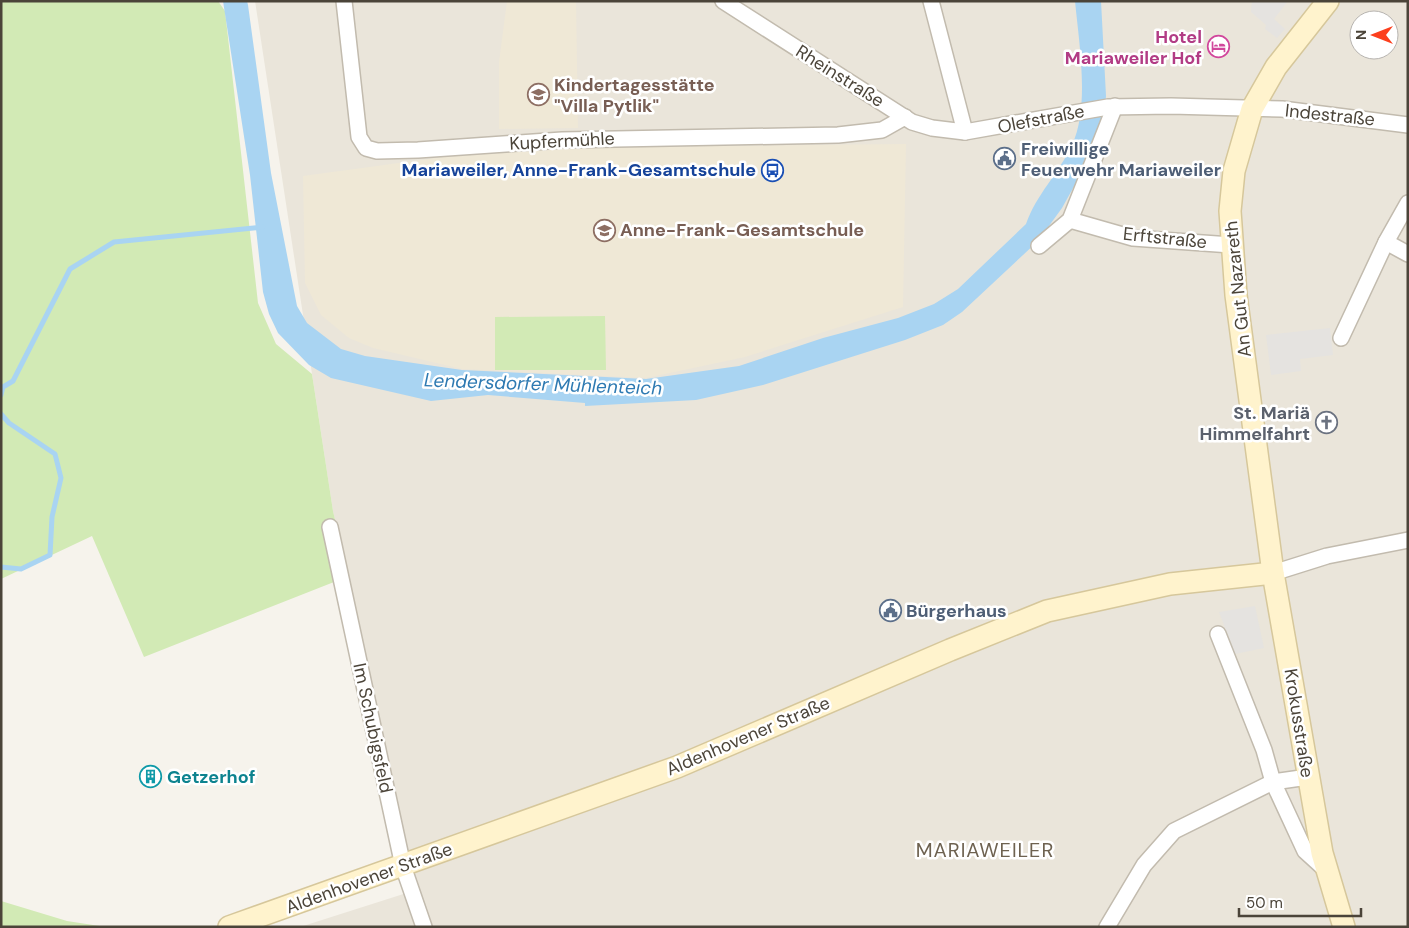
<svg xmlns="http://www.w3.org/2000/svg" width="1409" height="928" font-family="'DM Sans',sans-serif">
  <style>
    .residential { fill: #eae5da; fill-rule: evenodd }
    .education { fill: #efe8d6 }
    .green { fill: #d2eab5 }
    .parking { fill: #e5e3e0 }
    .water { fill: #a9d4f2 }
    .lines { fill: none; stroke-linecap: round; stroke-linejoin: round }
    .stream { stroke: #a9d4f2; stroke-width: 5 }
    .street-casing { stroke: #c2bbae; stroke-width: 18 }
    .secondary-casing { stroke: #d6c79b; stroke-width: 24 }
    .street { stroke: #fff; stroke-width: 15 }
    .secondary { stroke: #fff3cd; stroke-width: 21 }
    .labels { text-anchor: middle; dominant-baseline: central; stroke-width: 5; stroke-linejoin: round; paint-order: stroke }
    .hotel-label { font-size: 18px; font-weight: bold; fill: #b23c85; stroke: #fff; text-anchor: end }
    .street-label { font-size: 18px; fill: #4b4439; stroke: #fff }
    .education-label { font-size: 18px; font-weight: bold; fill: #785e54; stroke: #fff; text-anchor: start }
    .service-label { font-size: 18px; font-weight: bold; fill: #4e5e75; stroke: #fff; text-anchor: start }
    .transit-label { font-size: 18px; font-weight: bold; fill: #164399; stroke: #fff; text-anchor: end }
    .worship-label { font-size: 18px; font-weight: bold; fill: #5b616d; stroke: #fff; text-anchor: end }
    .culture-label { font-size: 18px; font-weight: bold; fill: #0d838f; stroke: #fff; text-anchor: start }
    .water-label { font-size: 19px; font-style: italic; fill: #2e7ab2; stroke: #fff }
    .quarter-label { font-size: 20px; letter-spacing: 1px; fill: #6e6250; stroke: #fff }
  </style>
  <rect width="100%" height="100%" fill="#f6f3ec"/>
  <path class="residential" d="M255 1H1408V927H300L416 890 333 511ZM1359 20H1389V50H1359Z"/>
  <g class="education">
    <polygon points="507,1 576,1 578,128 499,129 499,62"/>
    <polygon points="906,144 903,307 745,357 646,378 462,369 373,348 349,338 321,315 305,283 303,176 465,154 618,147"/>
  </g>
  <g class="green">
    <polygon points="1,1 218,1 225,11 258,303 276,344 312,374 333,511 347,573 334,582 144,657 92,536 1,579"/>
    <polygon points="605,316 606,370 495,370 495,317"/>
    <polygon points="1,901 67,921 106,927 1,927"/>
  </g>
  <g class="parking">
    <polygon points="1252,1 1288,1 1274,19 1285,29 1277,38 1265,29 1266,25 1251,12"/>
    <polygon points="1330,328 1333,355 1300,359 1301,371 1271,375 1266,335"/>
    <polygon points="1255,606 1264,648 1235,654 1219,612"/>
  </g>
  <path class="water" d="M223 1H247L248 5 271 173 297 306 307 323 341 349 365 356 462 370 646 379 739 366 823 338 898 318 934 304 958 289 1026 224C1036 195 1059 173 1072 145 1090 107 1079 43 1075 1H1101L1106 96 1102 136 1062 208 1038 241 962 312 943 325 905 340 763 385 696 400 585 406V403L488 395 431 401 331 378 309 365 278 333 269 314 263 292 250 175Z"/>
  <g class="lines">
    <g class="stream">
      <polyline points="1,395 3,387 13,381 70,269 114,242 263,227"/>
      <polyline points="1,414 9,423 55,454 61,478 52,517 50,555 21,569 1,567"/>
    </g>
    <defs>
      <g id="street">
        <polyline points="344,1 359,137 366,148 377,151 418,150 562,140 838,135 882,130 905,117"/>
        <polyline points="723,1 912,122 932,128 965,132 1108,107 1171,106 1282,109 1408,125"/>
        <polyline points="931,1 965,132"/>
        <polyline points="1070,220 1133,238 1231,245"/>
        <polyline points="1386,242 1408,254"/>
        <polyline points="1039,246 1070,220 1115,106"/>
        <polyline points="1341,338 1386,242 1408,203"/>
        <polyline points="330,527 403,866 424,927"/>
        <polyline points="1273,573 1327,556 1408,540"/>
        <polyline points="1218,634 1264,750 1273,782 1305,851 1327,871"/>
        <polyline points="1107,927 1144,865 1174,831 1273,782 1308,777"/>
      </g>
      <g id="secondary">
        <polyline points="1328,1 1276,67 1252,109 1234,171 1230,211 1236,295 1273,573 1322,853 1344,927"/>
        <polyline points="229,927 677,767 950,650 1047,611 1170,584 1273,573"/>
      </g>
    </defs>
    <use href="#street" class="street-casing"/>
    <use href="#secondary" class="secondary-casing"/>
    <use href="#street" class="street"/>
    <use href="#secondary" class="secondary"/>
  </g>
  <defs>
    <symbol id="hotel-ring" viewBox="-11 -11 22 22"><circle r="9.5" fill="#fff" stroke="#d1479c" stroke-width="1.5"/><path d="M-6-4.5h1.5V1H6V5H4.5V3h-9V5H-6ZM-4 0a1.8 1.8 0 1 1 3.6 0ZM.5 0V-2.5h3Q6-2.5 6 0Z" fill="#d1479c"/></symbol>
    <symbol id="school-ring" viewBox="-11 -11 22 22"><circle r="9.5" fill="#fff" stroke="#8d6e63" stroke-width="1.5"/><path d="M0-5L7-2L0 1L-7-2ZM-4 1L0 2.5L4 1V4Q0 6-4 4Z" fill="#8d6e63"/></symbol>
    <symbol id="civic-ring" viewBox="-11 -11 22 22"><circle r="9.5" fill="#fff" stroke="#5c6f8a" stroke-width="1.5"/><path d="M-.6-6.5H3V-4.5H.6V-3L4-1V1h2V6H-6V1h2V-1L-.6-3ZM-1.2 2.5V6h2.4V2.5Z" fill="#5c6f8a"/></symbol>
    <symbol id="bus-ring" viewBox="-11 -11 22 22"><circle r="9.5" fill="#fff" stroke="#1a4fb4" stroke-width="1.5"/><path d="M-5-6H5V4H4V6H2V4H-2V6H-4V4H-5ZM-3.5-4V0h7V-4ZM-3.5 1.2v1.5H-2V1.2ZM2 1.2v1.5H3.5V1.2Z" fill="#1a4fb4"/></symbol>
    <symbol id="church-ring" viewBox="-11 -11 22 22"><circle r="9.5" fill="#fff" stroke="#6b7280" stroke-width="1.5"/><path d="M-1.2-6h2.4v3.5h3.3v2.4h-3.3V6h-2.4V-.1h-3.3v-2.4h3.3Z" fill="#6b7280"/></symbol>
    <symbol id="building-ring" viewBox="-11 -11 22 22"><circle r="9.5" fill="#fff" stroke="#0f9aa8" stroke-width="1.5"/><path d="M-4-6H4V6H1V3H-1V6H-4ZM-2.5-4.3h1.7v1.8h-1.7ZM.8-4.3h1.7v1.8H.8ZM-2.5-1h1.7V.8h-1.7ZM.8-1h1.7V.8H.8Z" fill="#0f9aa8"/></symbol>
  </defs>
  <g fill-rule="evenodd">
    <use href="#hotel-ring" x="1206" y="34" width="25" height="25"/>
    <use href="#school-ring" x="526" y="82" width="25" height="25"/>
    <use href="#civic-ring" x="992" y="146" width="25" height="25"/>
    <use href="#bus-ring" x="760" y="158" width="25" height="25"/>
    <use href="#school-ring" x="592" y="218" width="25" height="25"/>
    <use href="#church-ring" x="1314" y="410" width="25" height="25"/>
    <use href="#civic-ring" x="878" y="598" width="25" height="25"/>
    <use href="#building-ring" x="138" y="764" width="25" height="25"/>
  </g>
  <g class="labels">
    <g class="hotel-label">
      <text x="1202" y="37">Hotel<tspan x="1202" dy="21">Mariaweiler Hof</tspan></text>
    </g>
    <g class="street-label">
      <text transform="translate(840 76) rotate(32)">Rheinstraße</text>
      <text transform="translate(1330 115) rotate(6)">Indestraße</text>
      <text transform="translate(1041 119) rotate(-11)">Olefstraße</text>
      <text transform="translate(562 141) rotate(-3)">Kupfermühle</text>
      <text transform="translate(1165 238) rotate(6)">Erftstraße</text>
      <text transform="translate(1238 289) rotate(-96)">An Gut Nazareth</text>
      <text transform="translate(1299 723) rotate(81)">Krokusstraße</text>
      <text transform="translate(373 728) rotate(78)">Im Schubigsfeld</text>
      <text transform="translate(748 736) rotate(-23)">Aldenhovener Straße</text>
      <text transform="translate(369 878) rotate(-20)">Aldenhovener Straße</text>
    </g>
    <g class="education-label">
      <text x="554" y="85">Kindertagesstätte<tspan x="554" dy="21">"Villa Pytlik"</tspan></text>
      <text x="620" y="230">Anne-Frank-Gesamtschule</text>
    </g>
    <g class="service-label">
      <text x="1021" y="149">Freiwillige<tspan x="1021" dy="21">Feuerwehr Mariaweiler</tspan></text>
      <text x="906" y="611">Bürgerhaus</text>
    </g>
    <g class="transit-label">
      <text x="756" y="170">Mariaweiler, Anne-Frank-Gesamtschule</text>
    </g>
    <g class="worship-label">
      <text x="1310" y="413">St. Mariä<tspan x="1310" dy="21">Himmelfahrt</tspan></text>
    </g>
    <g class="culture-label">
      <text x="167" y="777">Getzerhof</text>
    </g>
    <g class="water-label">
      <text transform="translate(543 384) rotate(2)">Lendersdorfer Mühlenteich</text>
    </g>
    <g class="quarter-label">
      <text x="985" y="850">MARIAWEILER</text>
    </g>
  </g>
  <rect width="1409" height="928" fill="none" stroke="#4b4439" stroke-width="5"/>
  <g transform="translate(1374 35) rotate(270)"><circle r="24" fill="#ffffff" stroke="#b7b4b0"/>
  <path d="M0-4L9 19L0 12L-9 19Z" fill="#fc3f1d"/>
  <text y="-8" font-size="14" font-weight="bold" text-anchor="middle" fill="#4b4439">N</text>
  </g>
  <path d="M1239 908v8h122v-8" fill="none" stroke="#4b4439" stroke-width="2.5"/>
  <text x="1246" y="908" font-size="15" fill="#4b4439" stroke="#ffffff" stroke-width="4" paint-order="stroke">50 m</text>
</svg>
